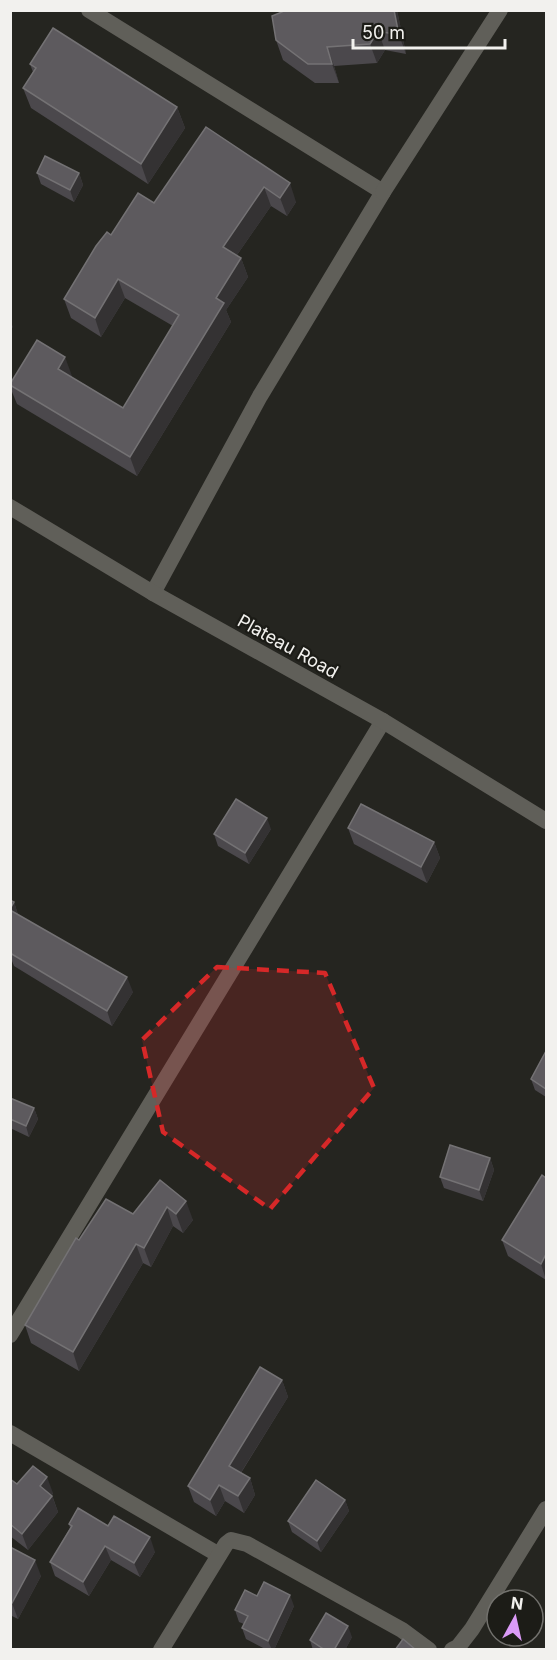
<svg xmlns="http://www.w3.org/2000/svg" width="557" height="1660" font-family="Inter,sans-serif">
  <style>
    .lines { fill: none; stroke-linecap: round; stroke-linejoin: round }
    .minor { stroke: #605f59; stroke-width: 16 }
    .tertiary { stroke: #605f59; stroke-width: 16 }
    .wall { fill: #4b484c }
    .shaded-wall { fill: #343233 }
    .building { fill: #5d5a5e; stroke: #747274; stroke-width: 1.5 }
    .marked { fill: #d62828; fill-opacity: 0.2; stroke: #d62828; stroke-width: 4.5; stroke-dasharray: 12 8; stroke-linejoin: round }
    .labels { text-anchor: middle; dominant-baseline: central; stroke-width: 4.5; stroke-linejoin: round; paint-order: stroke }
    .street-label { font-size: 18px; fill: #f2f1ee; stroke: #1c1c17 }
  </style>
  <rect width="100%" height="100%" fill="#252520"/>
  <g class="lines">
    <g class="minor">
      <polyline points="89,10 383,192 260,396 153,593"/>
      <polyline points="383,192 500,10"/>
      <polyline points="10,1335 383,721"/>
      <polyline points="10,1433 219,1555"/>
      <polyline points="161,1650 226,1544 231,1540 247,1544 402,1630 429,1650"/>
      <polyline points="452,1650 458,1647 472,1629 546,1509"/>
    </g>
    <polyline class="tertiary" points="10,507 153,593 383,721 546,821"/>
  </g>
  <g class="wall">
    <polygon points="397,10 406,54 385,50 377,63 334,66 339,83 315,83 283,60 276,40 282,12"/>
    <polygon points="30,64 177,107 185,128 148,184 31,108 23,88 33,72"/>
    <polygon points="206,127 296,202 287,216 271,206 237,255 241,258 248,277 226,310 231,322 137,476 17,404 10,387 10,384 72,376 71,377 123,408 173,326 125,298 101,337 71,318 64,299 111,235 154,203"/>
    <polygon points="37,173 79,173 83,185 74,202 41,184"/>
    <polygon points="348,828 434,842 440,858 427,883 354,844"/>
    <polygon points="271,829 249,864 218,846 214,834"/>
    <polygon points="10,900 14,902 18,915 133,992 112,1026 14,966 12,961 10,961"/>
    <polygon points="546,1051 546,1097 535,1090 531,1079"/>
    <polygon points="10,1098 34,1108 38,1119 29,1137 10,1128"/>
    <polygon points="490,1158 494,1170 483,1201 444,1188 440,1177"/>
    <polygon points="546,1178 546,1280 508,1256 502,1240"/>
    <polygon points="160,1180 193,1220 183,1233 173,1226 151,1267 143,1263 79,1371 31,1343 25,1325 79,1240 133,1214"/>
    <polygon points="282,1380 288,1397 241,1473 250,1478 255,1495 244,1513 225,1501 216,1516 194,1502 188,1486"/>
    <polygon points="10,1479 17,1484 53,1493 52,1495 58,1512 28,1550 10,1536"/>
    <polygon points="345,1500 349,1511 321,1552 292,1532 288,1521"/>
    <polygon points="69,1524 108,1526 155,1552 140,1577 111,1560 89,1596 55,1576 50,1562 70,1528"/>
    <polygon points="10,1547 41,1576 18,1619 10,1615"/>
    <polygon points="257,1596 294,1606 274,1650 267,1650 246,1639 242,1628 244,1624 239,1622 235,1610"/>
    <polygon points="352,1637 345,1650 313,1650 310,1640"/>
  </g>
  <g class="shaded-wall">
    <polygon points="394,10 397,10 406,54 399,35"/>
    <polygon points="378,31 385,50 377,63 370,44"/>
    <polygon points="327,47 334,66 339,83 332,64"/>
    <polygon points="177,107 185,128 148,184 141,164"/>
    <polygon points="79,173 83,185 74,202 70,190"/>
    <polygon points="290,183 296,202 287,216 280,198"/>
    <polygon points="264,187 271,206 230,265 223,247"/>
    <polygon points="241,258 248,277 226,310 231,322 137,476 130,457 216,298"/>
    <polygon points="118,279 125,298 101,337 95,318"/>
    <polygon points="10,320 13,327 10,331"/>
    <polygon points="65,357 72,376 65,388 58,369"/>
    <polygon points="267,818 271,829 249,864 245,853"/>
    <polygon points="434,842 440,858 427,883 421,867"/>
    <polygon points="14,902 19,917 10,912 10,909"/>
    <polygon points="127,977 133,992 112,1026 107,1011"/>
    <polygon points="34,1108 38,1119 29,1137 26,1126"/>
    <polygon points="490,1158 494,1170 483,1201 479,1190"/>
    <polygon points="186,1201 193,1220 183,1233 176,1214"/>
    <polygon points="167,1207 173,1226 151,1267 144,1248"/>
    <polygon points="136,1244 143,1263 79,1371 73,1352"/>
    <polygon points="546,1254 546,1280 541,1264"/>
    <polygon points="282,1380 288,1397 235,1482 229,1466"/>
    <polygon points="47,1477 53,1493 46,1503 40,1486"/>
    <polygon points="250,1478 255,1495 244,1513 238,1496"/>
    <polygon points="219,1485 225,1501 216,1516 210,1500"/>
    <polygon points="52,1496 58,1512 28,1550 22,1534"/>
    <polygon points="345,1500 349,1511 321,1552 317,1541"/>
    <polygon points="150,1537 155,1552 140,1577 134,1563"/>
    <polygon points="105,1546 111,1560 89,1596 83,1582"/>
    <polygon points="35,1560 41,1576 18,1619 12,1603"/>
    <polygon points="290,1595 294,1606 274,1650 272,1650 268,1641"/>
    <polygon points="348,1626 352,1637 345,1650 334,1650"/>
  </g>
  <g class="building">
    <polygon points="282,10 394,10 399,35 378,31 370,44 327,47 332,64 308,64 276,40 272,16 282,12"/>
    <polygon points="53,28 177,107 141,164 23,88 36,68 30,64"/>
    <polygon points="206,127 290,183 280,198 264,187 223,247 241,258 216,298 224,303 130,457 10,385 10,384 37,340 65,357 58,369 123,408 179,315 118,279 95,318 64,299 96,246 107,232 111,235 138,193 154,203"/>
    <polygon points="45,156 79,173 70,190 37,173"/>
    <polygon points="236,799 267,818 245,853 214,834"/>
    <polygon points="361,804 434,842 421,867 348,828"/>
    <polygon points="10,900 14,902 10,909"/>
    <polygon points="10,910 127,977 107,1011 10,953"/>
    <polygon points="546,1051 546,1089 531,1079"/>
    <polygon points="10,1098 34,1108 26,1126 10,1119"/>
    <polygon points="450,1145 490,1158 479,1190 440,1177"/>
    <polygon points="542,1175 546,1178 546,1254 541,1264 502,1240"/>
    <polygon points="160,1180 186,1201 176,1214 167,1207 144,1248 136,1244 73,1352 25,1325 76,1238 79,1240 106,1199 133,1214"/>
    <polygon points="260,1367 282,1380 229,1466 250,1478 238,1496 219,1485 210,1500 188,1486"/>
    <polygon points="33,1466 47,1477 40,1486 52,1496 22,1534 10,1524 10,1479 17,1484"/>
    <polygon points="316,1480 345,1500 317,1541 288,1521"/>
    <polygon points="78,1508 108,1526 114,1516 150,1537 134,1563 105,1546 83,1582 50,1562 72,1526 69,1524"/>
    <polygon points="10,1547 35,1560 12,1603 10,1602"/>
    <polygon points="264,1582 290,1595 268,1641 242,1628 248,1616 235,1610 245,1590 257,1596"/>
    <polygon points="326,1613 348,1626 334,1650 325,1650 310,1640"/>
    <polygon points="403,1639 416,1650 395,1650"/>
  </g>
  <path class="marked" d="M217 967 325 973 374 1088 270 1209 163 1132 142 1040Z"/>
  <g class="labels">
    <g class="street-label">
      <text transform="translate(288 646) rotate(29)">Plateau Road</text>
    </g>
  </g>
  <rect width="557" height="1660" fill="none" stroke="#f2f1ee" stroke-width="24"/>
  <g transform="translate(515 1618) rotate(8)"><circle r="28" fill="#1c1c17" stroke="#72716d" stroke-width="1.5"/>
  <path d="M0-4.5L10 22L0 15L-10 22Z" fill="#da9af6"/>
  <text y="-9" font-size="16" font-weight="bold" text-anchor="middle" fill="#f2f1ee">N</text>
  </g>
  <path d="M353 39v9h152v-9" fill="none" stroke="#f2f1ee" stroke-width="3"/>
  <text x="362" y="39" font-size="18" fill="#f2f1ee" stroke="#1c1c17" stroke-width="4.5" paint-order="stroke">50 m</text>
</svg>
